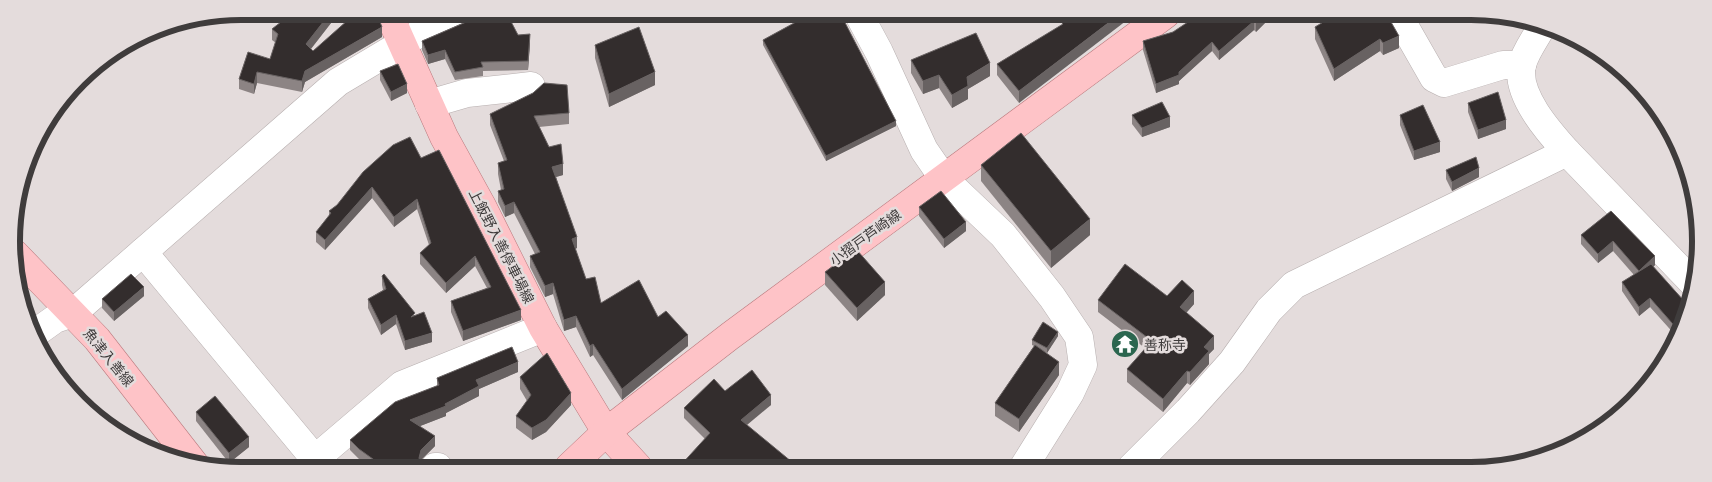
<svg xmlns="http://www.w3.org/2000/svg" width="1712" height="482" font-family="Barlow,'Noto Sans JP',sans-serif">
  <style>
    .lines { fill: none; stroke-linecap: round; stroke-linejoin: round }
    .minor-casing { stroke: #b7afaf; stroke-width: 29 }
    .major-casing { stroke: #ba7a7e; stroke-width: 29 }
    .minor { stroke: #fff; stroke-width: 28 }
    .major { stroke: #fec3c7; stroke-width: 28 }
    .wall { fill: #8c8484 }
    .shaded-wall { fill: #686262 }
    .building { fill: #332d2d; stroke: #686262 }
    .labels { text-anchor: middle; dominant-baseline: central; stroke-width: 5; stroke-linejoin: round; paint-order: stroke }
    .street-label { font-size: 14px; fill: #3f3c3c; stroke: #e4dcdc }
    .poi-label { font-size: 14px; fill: #3f3c3c; stroke: #e4dcdc; text-anchor: start }
    .rim { fill: none; stroke: #3f3c3c; stroke-width: 6 }
  </style>
  <rect width="100%" height="100%" fill="#e4dcdc"/>
  <g class="lines">
    <defs>
      <g id="minor">
        <polyline points="858,13 879,52 924,150 944,179 1003,235 1052,297 1079,337 1083,365 1070,393 1023,468"/>
        <polyline points="1398,15 1434,78 1444,83 1503,65 1522,65"/>
        <polyline points="429,104 467,93 531,86"/>
        <polyline points="1567,152 1696,286"/>
        <polyline points="143,252 315,459 402,385 543,328"/>
        <polyline points="34,334 55,319 73,313 338,82 455,12"/>
        <polyline points="435,467 438,467"/>
        <path d="M1131 468 1188 411 1232 362 1269 310 1294 285 1567 152C1549 132 1515 94 1522 65 1525 52 1536 38 1542 26"/>
      </g>
      <g id="major">
        <polyline points="388,12 444,137 482,206 543,328 606,432 638,467"/>
        <polyline points="15,254 97,339 196,466"/>
        <polyline points="569,467 606,432 730,336 1166,14"/>
      </g>
    </defs>
    <use href="#minor" class="minor-casing"/>
    <use href="#major" class="major-casing"/>
    <use href="#minor" class="minor"/>
    <use href="#major" class="major"/>
  </g>
  <g class="wall">
    <polygon points="276,11 338,12 338,14 311,49 313,51 382,37 305,82 302,92 257,83 254,94 239,89 239,79 270,59 276,43 272,40 272,29 288,17"/>
    <polygon points="410,12 425,12 415,18"/>
    <polygon points="482,12 506,12 518,35 530,43 528,70 483,71 483,76 455,80 445,59 428,64 422,50 422,41 483,14"/>
    <polygon points="803,13 840,13 896,126 826,161 763,45 763,40 805,17"/>
    <polygon points="1075,14 1019,103 997,75 997,64 1062,25 1062,23"/>
    <polygon points="1191,14 1273,15 1256,32 1254,30 1219,60 1212,51 1179,81 1179,84 1156,93 1143,50 1143,41 1173,32 1191,20"/>
    <polygon points="1372,19 1399,48 1383,55 1380,51 1334,81 1315,39 1315,27"/>
    <polygon points="595,45 655,85 609,107 595,58"/>
    <polygon points="911,60 990,76 968,89 968,99 952,108 939,88 923,94 911,73"/>
    <polygon points="380,71 407,93 391,101 380,80"/>
    <polygon points="1468,103 1506,129 1478,139 1468,112"/>
    <polygon points="569,113 569,124 539,127 563,175 556,177 577,248 575,249 586,279 601,303 658,317 688,346 622,400 593,355 590,357 576,327 564,331 553,294 545,297 530,267 530,256 535,254 514,213 505,217 498,202 498,191 501,190 498,174 498,163 504,161 490,125 490,114"/>
    <polygon points="1132,115 1170,127 1142,137 1132,124"/>
    <polygon points="1400,115 1440,152 1414,160 1400,125"/>
    <polygon points="421,158 521,320 463,341 451,312 451,301 487,288 475,266 446,293 420,264 420,253 429,245 417,209 394,227 372,198 325,250 316,242 316,232 329,216 329,211"/>
    <polygon points="981,165 1090,235 1051,268 981,181"/>
    <polygon points="1446,170 1479,177 1452,191 1446,179"/>
    <polygon points="919,207 966,231 944,248 919,216"/>
    <polygon points="1611,211 1655,265 1653,267 1684,301 1691,300 1677,337 1650,307 1639,316 1622,291 1622,282 1634,275 1613,251 1598,263 1581,244 1581,235"/>
    <polygon points="825,272 885,295 857,321 825,285"/>
    <polygon points="382,276 415,316 432,342 405,350 396,324 381,335 368,308 368,299 383,290 382,285"/>
    <polygon points="144,296 114,321 102,308 102,299"/>
    <polygon points="1167,296 1194,304 1186,313 1214,349 1209,354 1209,364 1190,385 1187,383 1163,412 1127,382 1127,369 1145,348 1098,312 1098,300"/>
    <polygon points="1058,336 1047,353 1043,351 1059,375 1019,432 995,416 995,403 1034,346 1032,345 1032,340"/>
    <polygon points="518,372 479,389 479,396 446,413 446,416 420,426 435,446 421,460 421,464 424,467 370,467 359,459 350,450 350,440 437,386 437,378"/>
    <polygon points="520,377 571,405 546,432 532,440 516,428 516,416 527,401 520,389"/>
    <polygon points="725,391 771,405 705,439 684,418 684,408"/>
    <polygon points="196,412 249,447 229,463 196,421"/>
  </g>
  <g class="shaded-wall">
    <polygon points="331,12 338,12 338,14 306,55 306,44"/>
    <polygon points="415,12 425,12 415,18"/>
    <polygon points="1120,14 1135,14 1019,103 1019,91"/>
    <polygon points="1264,15 1273,15 1256,32 1256,23"/>
    <polygon points="1254,21 1254,30 1219,60 1219,51"/>
    <polygon points="382,27 382,37 305,82 302,92 302,81 305,71"/>
    <polygon points="530,34 530,43 528,70 528,61"/>
    <polygon points="1399,36 1399,48 1383,55 1383,43"/>
    <polygon points="1380,39 1380,51 1334,81 1334,69"/>
    <polygon points="1212,42 1212,51 1179,81 1179,84 1156,93 1156,84 1179,72"/>
    <polygon points="445,50 445,59 428,64 428,55"/>
    <polygon points="990,63 990,76 968,89 968,99 952,108 952,95 967,77"/>
    <polygon points="257,72 257,83 254,94 254,84"/>
    <polygon points="655,72 655,85 609,107 609,94"/>
    <polygon points="939,75 939,88 923,94 923,81"/>
    <polygon points="407,84 407,93 391,101 391,92"/>
    <polygon points="1170,117 1170,127 1142,137 1142,128"/>
    <polygon points="1506,120 1506,129 1478,139 1478,130"/>
    <polygon points="896,121 896,126 826,161 826,156"/>
    <polygon points="1440,142 1440,152 1414,160 1414,151"/>
    <polygon points="563,164 563,175 552,178 552,167"/>
    <polygon points="1479,168 1479,177 1452,191 1452,182"/>
    <polygon points="372,187 372,198 325,250 325,240"/>
    <polygon points="417,199 417,209 394,227 394,217"/>
    <polygon points="514,202 514,213 505,217 505,206"/>
    <polygon points="1090,219 1090,235 1051,268 1051,251"/>
    <polygon points="966,222 966,231 944,248 944,239"/>
    <polygon points="577,237 577,248 572,250 572,239"/>
    <polygon points="1613,241 1613,251 1598,263 1598,254"/>
    <polygon points="475,256 475,266 446,293 446,283"/>
    <polygon points="1655,256 1655,265 1639,281 1639,271"/>
    <polygon points="885,282 885,295 857,321 857,308"/>
    <polygon points="553,283 553,294 545,297 545,286"/>
    <polygon points="144,287 144,296 114,321 114,312"/>
    <polygon points="1194,291 1194,304 1180,320 1180,307"/>
    <polygon points="1650,298 1650,307 1639,316 1639,307"/>
    <polygon points="521,310 521,320 463,341 463,331"/>
    <polygon points="396,315 396,324 381,335 381,325"/>
    <polygon points="576,316 576,327 564,331 564,320"/>
    <polygon points="1058,332 1058,336 1047,353 1047,348"/>
    <polygon points="432,333 432,342 405,350 405,341"/>
    <polygon points="688,335 688,346 622,400 622,389"/>
    <polygon points="1214,336 1214,349 1209,354 1209,364 1190,385 1190,372 1204,347"/>
    <polygon points="593,344 593,355 590,357 590,346"/>
    <polygon points="518,362 518,372 479,389 479,396 446,413 446,416 410,430 410,420 445,404 476,380"/>
    <polygon points="1059,362 1059,375 1019,432 1019,419"/>
    <polygon points="1187,371 1187,383 1163,412 1163,399"/>
    <polygon points="571,393 571,405 546,432 532,440 532,428"/>
    <polygon points="771,395 771,405 741,430 741,420"/>
    <polygon points="435,436 435,446 421,460 419,467 419,458 421,450"/>
    <polygon points="249,437 249,447 229,463 229,453"/>
  </g>
  <g class="building">
    <polygon points="295,11 331,12 306,44 313,51 357,12 376,12 382,27 305,71 302,81 257,72 254,84 239,79 248,52 270,59 278,34 272,29"/>
    <polygon points="487,12 506,12 518,35 530,34 528,61 481,62 483,67 455,72 445,50 428,55 422,41 487,13"/>
    <polygon points="806,13 840,13 896,121 826,156 763,40 807,16"/>
    <polygon points="1075,14 1120,14 1019,91 997,64 1063,24 1062,23"/>
    <polygon points="1191,15 1264,15 1256,23 1254,21 1219,51 1212,42 1179,72 1179,75 1156,84 1143,41 1173,32 1194,18"/>
    <polygon points="1335,15 1370,15 1372,19 1379,15 1387,15 1399,36 1383,43 1380,39 1334,69 1315,27"/>
    <polygon points="639,27 655,72 609,94 595,45"/>
    <polygon points="976,33 990,63 967,77 968,86 952,95 939,75 923,81 911,60"/>
    <polygon points="398,64 407,84 391,92 380,71"/>
    <polygon points="544,83 567,85 569,113 534,116 549,147 561,144 563,164 552,167 577,237 572,239 586,279 595,277 601,303 639,280 658,317 666,311 688,335 622,389 593,344 590,346 576,316 564,320 553,283 545,286 530,256 540,252 514,202 505,206 498,191 504,189 498,163 507,160 490,114 533,93"/>
    <polygon points="1498,92 1506,120 1478,130 1468,103"/>
    <polygon points="1162,102 1170,117 1142,128 1132,115"/>
    <polygon points="1423,105 1440,142 1414,151 1400,115"/>
    <polygon points="1021,133 1090,219 1051,251 981,165"/>
    <polygon points="410,137 421,158 439,150 521,310 463,331 451,301 491,287 475,256 446,283 420,253 431,243 417,199 394,217 372,187 325,240 316,232 331,213 329,211 337,205 363,172 393,145"/>
    <polygon points="1476,157 1479,168 1452,182 1446,170"/>
    <polygon points="941,191 966,222 944,239 919,207"/>
    <polygon points="1611,211 1655,256 1639,271 1613,241 1598,254 1581,235"/>
    <polygon points="856,249 885,282 857,308 825,272"/>
    <polygon points="1125,264 1167,296 1182,280 1194,291 1180,307 1214,336 1204,347 1209,351 1190,372 1187,371 1163,399 1127,369 1152,341 1098,300"/>
    <polygon points="1651,264 1684,301 1689,298 1691,300 1679,331 1650,298 1639,307 1622,282"/>
    <polygon points="131,274 144,287 114,312 102,299"/>
    <polygon points="384,274 415,313 411,317 424,312 432,333 405,341 396,315 381,325 368,299 386,289 382,276"/>
    <polygon points="1043,322 1058,332 1047,348 1032,340"/>
    <polygon points="1035,345 1059,362 1019,419 995,403"/>
    <polygon points="512,347 518,362 476,380 479,386 445,404 446,406 410,420 435,436 421,450 419,458 421,464 424,467 384,467 359,449 350,440 395,402 439,385 437,378"/>
    <polygon points="547,353 571,393 546,420 532,428 516,416 531,395 520,377"/>
    <polygon points="752,370 771,395 741,420 798,467 679,467 710,433 684,408 714,379 725,391"/>
    <polygon points="215,396 249,437 229,453 196,412"/>
    <polygon points="622,462 628,467 618,467"/>
  </g>
  <defs>
    <symbol id="temple-disc" viewBox="-11 -11 22 22"><circle r="9.5" fill="#2b664f" stroke="#e4dcdc"/><path d="M0-6L5-2H3V0L6.5 2.5H4V6H1.5V3h-3V6H-4V2.5H-6.5L-3 0V-2H-5Z" fill="#fff"/></symbol>
  </defs>
  <g fill-rule="evenodd">
    <use href="#temple-disc" x="1109" y="328" width="32" height="32"/>
  </g>
  <g class="labels">
    <g class="street-label">
      <text transform="translate(865 237) rotate(-36)">小摺戸芦崎線</text>
      <text transform="translate(502 246) rotate(63)">上飯野入善停車場線</text>
      <text transform="translate(109 357) rotate(51)">魚津入善線</text>
    </g>
    <g class="poi-label">
      <text x="1144" y="344">善称寺</text>
    </g>
  </g>
  <path d="M0 0H1712V482H0ZM241 20H1471A221 221 0 0 1 1692 241V241A221 221 0 0 1 1471 462H241A221 221 0 0 1 20 241V241A221 221 0 0 1 241 20Z" fill="#e4dcdc" fill-rule="evenodd"/>
  <path class="rim" d="M241 20H1471A221 221 0 0 1 1692 241V241A221 221 0 0 1 1471 462H241A221 221 0 0 1 20 241V241A221 221 0 0 1 241 20Z"/>
</svg>
